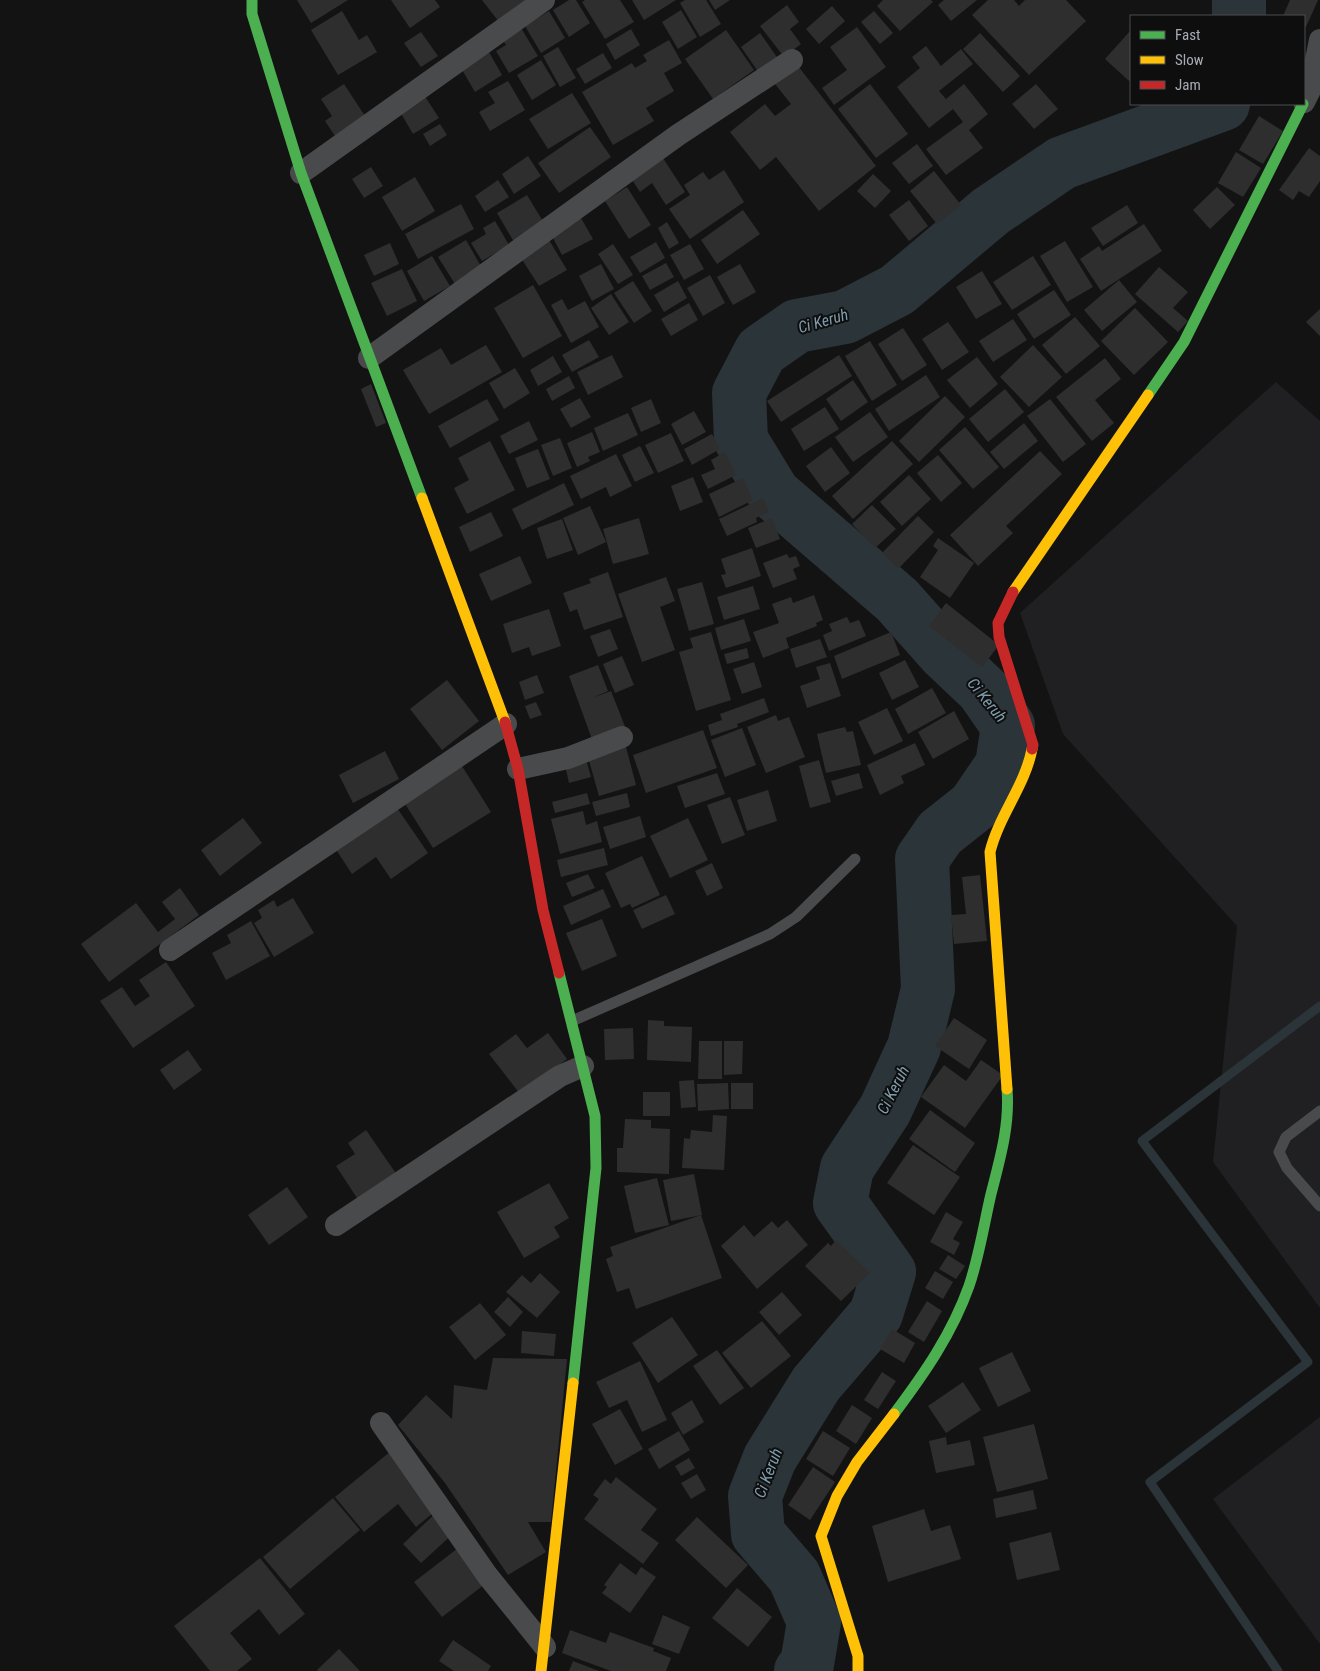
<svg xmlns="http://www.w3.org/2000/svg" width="1320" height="1671" font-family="'Roboto Condensed',sans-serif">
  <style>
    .built { fill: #202022 }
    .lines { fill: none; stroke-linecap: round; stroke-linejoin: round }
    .stream { stroke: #2b3438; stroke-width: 9 }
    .river { stroke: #2b3438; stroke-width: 54 }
    .building { fill: #2e2e2f }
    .lane { stroke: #484a4c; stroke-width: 11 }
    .street { stroke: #484a4c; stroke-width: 22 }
    .fast { stroke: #4caf50; stroke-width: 11 }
    .slow { stroke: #ffc107; stroke-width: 11 }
    .jam { stroke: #c62828; stroke-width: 11 }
    .labels { text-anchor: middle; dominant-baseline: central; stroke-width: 4; stroke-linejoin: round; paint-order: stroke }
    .water-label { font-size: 16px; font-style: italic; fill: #7f9dac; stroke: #0e0e0f }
  </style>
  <rect width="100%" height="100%" fill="#131314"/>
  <g class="built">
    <polygon points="1276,382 1320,421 1320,1308 1213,1162 1237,926 1063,734 1020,613"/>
    <polygon points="1320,1417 1320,1644 1213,1499"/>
  </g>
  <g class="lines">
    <polyline class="stream" points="1278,1671 1150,1482 1308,1362 1142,1141 1320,1006"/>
    <g class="river">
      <polyline points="1239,16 1239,0"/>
      <polyline points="801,1671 807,1664 814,1622 794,1576 758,1534 755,1496 770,1458 816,1384 876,1314 889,1272 840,1203 847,1168 885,1110 914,1047 928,989 922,859 940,833 974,806 1002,765 1008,726 983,690 945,654 897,600 774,494 741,440 739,393 761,351 797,326 845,317 897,290 991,211 1062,163 1223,104"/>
    </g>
  </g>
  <g class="building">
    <polygon points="297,0 348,0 311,23"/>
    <polygon points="391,0 435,0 440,7 410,28"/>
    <polygon points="482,0 529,0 499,22"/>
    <polygon points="569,0 576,0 590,23 569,37 553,10"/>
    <polygon points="585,0 620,0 634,22 605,39 582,2"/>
    <polygon points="632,0 676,0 644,20"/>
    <polygon points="685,0 706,0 721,24 700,37 680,3"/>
    <polygon points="709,0 730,0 715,10"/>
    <polygon points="883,0 931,0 933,2 900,31 877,6"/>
    <polygon points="944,0 977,0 951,21 938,5"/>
    <polygon points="988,0 1014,0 1019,6 1025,0 1066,0 1086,21 1029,75 972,15"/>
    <polygon points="1290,0 1318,0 1306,27 1304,26 1304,16 1283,16"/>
    <polygon points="787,5 799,22 790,29 801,44 784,57 760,26"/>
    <polygon points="832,6 845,21 819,44 806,29"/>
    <polygon points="681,10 697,37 678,49 662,22"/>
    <polygon points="342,11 359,40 367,35 377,52 338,75 311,30"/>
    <polygon points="549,11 565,38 541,53 525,26"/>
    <polygon points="874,11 893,33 880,44 861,22"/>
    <polygon points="857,27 886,67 834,105 822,88 847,70 830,47"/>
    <polygon points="521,28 538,56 509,73 496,51 506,45 502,39"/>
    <polygon points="631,29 640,45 615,60 606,44"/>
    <polygon points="726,30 754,70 713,99 685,59"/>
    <polygon points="1131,30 1131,78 1129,81 1105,59"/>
    <polygon points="421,32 438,56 421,67 404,43"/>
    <polygon points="760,33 779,60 759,73 741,47"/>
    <polygon points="980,33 1020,76 1003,92 963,49"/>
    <polygon points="669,40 682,63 664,73 674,91 646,108 654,121 613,145 582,92 632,63 635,68 647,61 643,55"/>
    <polygon points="926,46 941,66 961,49 973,64 939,91 946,99 964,84 988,114 969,130 983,148 946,175 926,149 963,122 953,109 929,128 897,87 920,68 912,57"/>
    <polygon points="558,47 576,78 560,87 543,56"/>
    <polygon points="489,52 502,75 475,92 461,68"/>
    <polygon points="603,53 612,68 585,84 576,69"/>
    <polygon points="541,60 556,85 532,100 517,75"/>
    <polygon points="798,66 876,166 819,211 776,157 760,170 730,132 765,104 775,116 791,104 775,84"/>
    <polygon points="508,81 525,110 490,131 479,112 495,103 488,92"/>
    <polygon points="344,84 365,116 335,136 325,121 332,116 321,99"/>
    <polygon points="870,84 908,134 876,158 838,109"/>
    <polygon points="1036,84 1058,109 1034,129 1012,104"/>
    <polygon points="572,93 591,123 548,149 529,119"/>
    <polygon points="424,95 439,118 413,134 399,110"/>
    <polygon points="1259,116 1283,131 1263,164 1239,150"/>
    <polygon points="440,124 447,135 430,146 423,134"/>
    <polygon points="590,127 611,157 559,193 538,163"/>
    <polygon points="917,144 933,166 909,184 892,163"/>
    <polygon points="1309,148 1320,156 1320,181 1309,197 1299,191 1293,200 1279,190"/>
    <polygon points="1236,152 1261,168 1243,197 1218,183"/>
    <polygon points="661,155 685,192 666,205 652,183 640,192 629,175"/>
    <polygon points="528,156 541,176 514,194 502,174"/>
    <polygon points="371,167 383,186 364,198 352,179"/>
    <polygon points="724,170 744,202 690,239 669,209 690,195 684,185 703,172 709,180"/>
    <polygon points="934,171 961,205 937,224 910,191"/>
    <polygon points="873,174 891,191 875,208 857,191"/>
    <polygon points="415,177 435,211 402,231 382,197"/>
    <polygon points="498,180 509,197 485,212 475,196"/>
    <polygon points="627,187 651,225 629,239 605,201"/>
    <polygon points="1217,187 1235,205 1210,229 1193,210"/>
    <polygon points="527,195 544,223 514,242 497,213"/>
    <polygon points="909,200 928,226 909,241 889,215"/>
    <polygon points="461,204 474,229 418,259 405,234"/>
    <polygon points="1127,205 1138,223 1103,246 1091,228"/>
    <polygon points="743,210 760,234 717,264 701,240"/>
    <polygon points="581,218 593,239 562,255 551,234"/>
    <polygon points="495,221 509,245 482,261 471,243 486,234 483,228"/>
    <polygon points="667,222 679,243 669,249 658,228"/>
    <polygon points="1144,224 1162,251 1101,291 1080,259 1099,246 1102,251"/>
    <polygon points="466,240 482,268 455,284 438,257"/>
    <polygon points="549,240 567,270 539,286 521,258"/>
    <polygon points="1065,241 1093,287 1067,302 1040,256"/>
    <polygon points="656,242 665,258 640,273 630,257"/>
    <polygon points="390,243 399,264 374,276 364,255"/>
    <polygon points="613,244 633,275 618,284 598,254"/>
    <polygon points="690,244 704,269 684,280 670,255"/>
    <polygon points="432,256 450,286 424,301 407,271"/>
    <polygon points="1033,256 1051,285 1012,310 993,282"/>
    <polygon points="666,263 674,277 650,290 642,276"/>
    <polygon points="601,264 614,289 592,301 579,276"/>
    <polygon points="740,264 756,292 733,305 717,277"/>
    <polygon points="1159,267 1188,292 1173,308 1188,321 1178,332 1135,294"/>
    <polygon points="402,269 417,301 387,316 371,283"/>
    <polygon points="982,271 1002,304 976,319 956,287"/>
    <polygon points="710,275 725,303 703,316 687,288"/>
    <polygon points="1119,280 1137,302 1102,331 1084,310"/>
    <polygon points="633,281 652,311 634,323 614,293"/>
    <polygon points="678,281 687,298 664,312 654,295"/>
    <polygon points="533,285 562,336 523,358 494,308"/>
    <polygon points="1054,290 1071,315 1034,339 1017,314"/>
    <polygon points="611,294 629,322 609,335 591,308"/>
    <polygon points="562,299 568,310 585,301 599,327 571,343 551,305"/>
    <polygon points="689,303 698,320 671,336 661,319"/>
    <polygon points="1135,308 1168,342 1134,375 1101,341"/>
    <polygon points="1320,309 1320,336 1306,322"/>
    <polygon points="1075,317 1100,346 1066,374 1042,345"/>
    <polygon points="1013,319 1027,340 993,362 979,341"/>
    <polygon points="948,322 969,352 942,370 922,339"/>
    <polygon points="903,328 927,365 902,381 878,344"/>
    <polygon points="589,340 599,357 572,372 562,355"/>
    <polygon points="870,341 897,385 872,401 845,356"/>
    <polygon points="486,345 502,372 429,414 403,370 441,348 451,365"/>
    <polygon points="1033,345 1062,377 1029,407 1000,377"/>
    <polygon points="612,355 623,377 588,395 577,372"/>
    <polygon points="839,355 852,376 781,422 767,401"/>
    <polygon points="553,356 562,372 538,386 530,370"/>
    <polygon points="977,357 998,384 970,408 947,380"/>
    <polygon points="1105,358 1121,379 1095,400 1114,423 1092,441 1056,397"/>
    <polygon points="515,368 530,393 504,409 489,383"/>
    <polygon points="926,375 940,397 889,431 875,409"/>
    <polygon points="569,376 575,388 552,401 546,389"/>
    <polygon points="853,380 868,402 841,421 826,399"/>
    <polygon points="371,384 386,423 376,427 361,389"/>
    <polygon points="1005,389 1024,412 988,442 969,419"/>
    <polygon points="945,396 965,417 919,462 899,441"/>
    <polygon points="580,398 591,417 571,428 560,409"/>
    <polygon points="487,399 499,420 450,448 438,426"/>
    <polygon points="651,399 661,423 641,432 631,408"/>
    <polygon points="1050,399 1086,444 1063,462 1027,416"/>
    <polygon points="825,407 839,429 804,451 791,429"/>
    <polygon points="694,411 706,432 682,445 671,424"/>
    <polygon points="870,412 888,437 853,462 835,437"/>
    <polygon points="628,413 638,435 603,451 594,428"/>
    <polygon points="529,421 538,440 509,454 500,436"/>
    <polygon points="1024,423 1038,441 1004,469 990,452"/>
    <polygon points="965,427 999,467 973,489 939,450"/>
    <polygon points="592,432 600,452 588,457 590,461 577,467 567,443"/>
    <polygon points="671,433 684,461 658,473 645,445"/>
    <polygon points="712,434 720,449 692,465 684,449"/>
    <polygon points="560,438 572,468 553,476 541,445"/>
    <polygon points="490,441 515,490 467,514 454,488 469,480 458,458"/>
    <polygon points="892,441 913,464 853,519 832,496"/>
    <polygon points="640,446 654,473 635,482 622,455"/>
    <polygon points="831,447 850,473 825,492 806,466"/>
    <polygon points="538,449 550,479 527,488 515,458"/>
    <polygon points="1040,451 1062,474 1006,526 1013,533 978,566 950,535"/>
    <polygon points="725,452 736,475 708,489 701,475 715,469 711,460"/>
    <polygon points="616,454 632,486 610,497 606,487 581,499 570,476"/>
    <polygon points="938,455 962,483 941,502 917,473"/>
    <polygon points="909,475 931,499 902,526 880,502"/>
    <polygon points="693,477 703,502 680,511 671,486"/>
    <polygon points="743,478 753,500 719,517 709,494"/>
    <polygon points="564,483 574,505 522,530 512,509"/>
    <polygon points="763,498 769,512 756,518 757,522 727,536 719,519"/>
    <polygon points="872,505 896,529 875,548 852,524"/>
    <polygon points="590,506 606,542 578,555 563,518"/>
    <polygon points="491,512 503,536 470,552 459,527"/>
    <polygon points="918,516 934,532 898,569 882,553"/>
    <polygon points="639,518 649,554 613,564 603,529"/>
    <polygon points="772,518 780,539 756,548 748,528"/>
    <polygon points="562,519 573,550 547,559 537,528"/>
    <polygon points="938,538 974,563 950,598 920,577 938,550 933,546"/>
    <polygon points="752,548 761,576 726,588 721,575 726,574 721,559"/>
    <polygon points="787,554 789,558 796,556 800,566 793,569 797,579 773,588 763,563"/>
    <polygon points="520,556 532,583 491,601 479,574"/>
    <polygon points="608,572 623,617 584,630 577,609 570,612 563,593 591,583 589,579"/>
    <polygon points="666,577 675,601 660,607 675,650 642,662 618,594"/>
    <polygon points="702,582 714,624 689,631 677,589"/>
    <polygon points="753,586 760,609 724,620 717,597"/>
    <polygon points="814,595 823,620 816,623 817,626 786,638 789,648 763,658 753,632 779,623 772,604 791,597 793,603"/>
    <polygon points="946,603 999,645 982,667 929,626"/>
    <polygon points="549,609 561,646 532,656 529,647 512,653 503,624"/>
    <polygon points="847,617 850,623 859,620 866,636 829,651 823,635 832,631 829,624"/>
    <polygon points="744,619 751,641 721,650 715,628"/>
    <polygon points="610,629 618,649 598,657 590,636"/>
    <polygon points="711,632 731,700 696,711 679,652 693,648 690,638"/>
    <polygon points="891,632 900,655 842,679 834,656"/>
    <polygon points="820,639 827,657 796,668 790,649"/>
    <polygon points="747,648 749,658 727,664 724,654"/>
    <polygon points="622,656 634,685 615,693 603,664"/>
    <polygon points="905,660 919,687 892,700 879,673"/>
    <polygon points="754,662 762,687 742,694 733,669"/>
    <polygon points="830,663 841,696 807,708 800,686 820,679 816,667"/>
    <polygon points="598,665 608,691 592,698 611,691 626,729 593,742 569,676"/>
    <polygon points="537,675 544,693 525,700 519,682"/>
    <polygon points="447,680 479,721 442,750 410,709"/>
    <polygon points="932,688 946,713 908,734 895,709"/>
    <polygon points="764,698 769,712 737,724 738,727 711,736 708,725 722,720 720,714"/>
    <polygon points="536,702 542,715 530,719 525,706"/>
    <polygon points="887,708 903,741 874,755 858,722"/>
    <polygon points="954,711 969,739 933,759 918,732"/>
    <polygon points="776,715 778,721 789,717 805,757 766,773 747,727"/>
    <polygon points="845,727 847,732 853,731 861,765 826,773 817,734"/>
    <polygon points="742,728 756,765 725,777 711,740"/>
    <polygon points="703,730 717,768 646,793 633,755"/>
    <polygon points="915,743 925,765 901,776 904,783 880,795 867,765"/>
    <polygon points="626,747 636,785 599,796 588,757"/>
    <polygon points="385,751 399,779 353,803 339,775"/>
    <polygon points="586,759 591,777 569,783 565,765"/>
    <polygon points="819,760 831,802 810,808 799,766"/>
    <polygon points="460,763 491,812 433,848 402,799"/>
    <polygon points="717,773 725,794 685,808 677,786"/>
    <polygon points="859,773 863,788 836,796 831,781"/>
    <polygon points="768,790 777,821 747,831 737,800"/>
    <polygon points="587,793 590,804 555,813 552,802"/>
    <polygon points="627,793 630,807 596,816 592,802"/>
    <polygon points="730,797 745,835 722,844 707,805"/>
    <polygon points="395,805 428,853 391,879 376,857 352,874 335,848"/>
    <polygon points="583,811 586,825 597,821 602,842 560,854 551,819"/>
    <polygon points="640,816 646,837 610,849 603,827"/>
    <polygon points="243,818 262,843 220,876 201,850"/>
    <polygon points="688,818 708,860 670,878 650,836"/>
    <polygon points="604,848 608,865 561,877 557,860"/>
    <polygon points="642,856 660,895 632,908 630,904 621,908 605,873"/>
    <polygon points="712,863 723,888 707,896 695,871"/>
    <polygon points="588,874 595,888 572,897 566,883"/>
    <polygon points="980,875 987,941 954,944 951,915 966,914 962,877"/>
    <polygon points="180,888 199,915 109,982 81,944 136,903 158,932 175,919 162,902"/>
    <polygon points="603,889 611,907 571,925 563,906"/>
    <polygon points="666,895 675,914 642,929 633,910"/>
    <polygon points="293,898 314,933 274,957 254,923 262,918 258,910 274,900 277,907"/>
    <polygon points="602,919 617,956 582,971 566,933"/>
    <polygon points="251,921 270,956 226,980 212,953 231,943 227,935"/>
    <polygon points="166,962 195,1006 133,1048 100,1001 122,987 135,1006 150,996 139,980"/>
    <polygon points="954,1018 987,1040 969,1069 935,1046"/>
    <polygon points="648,1020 664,1021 664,1026 692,1027 691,1062 647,1060"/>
    <polygon points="633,1028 634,1059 605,1060 604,1029"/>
    <polygon points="548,1033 567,1059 520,1094 489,1054 516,1034 527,1048"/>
    <polygon points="699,1041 722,1041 722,1079 698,1079"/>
    <polygon points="724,1041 743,1041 742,1074 724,1075"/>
    <polygon points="188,1050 202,1070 174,1090 160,1070"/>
    <polygon points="981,1060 1003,1075 965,1128 921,1097 944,1065 966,1081"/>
    <polygon points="694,1080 696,1107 681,1108 679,1081"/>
    <polygon points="728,1083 729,1109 698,1111 697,1084"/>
    <rect x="731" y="1083" width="22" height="26"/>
    <rect x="643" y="1092" width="27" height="24"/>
    <polygon points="930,1110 975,1143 955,1172 909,1139"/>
    <polygon points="713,1115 727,1116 724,1170 682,1168 684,1138 690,1139 691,1130 712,1132"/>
    <polygon points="625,1119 651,1120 651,1128 670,1129 669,1174 617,1172 617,1148 623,1148"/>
    <polygon points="366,1130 397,1175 359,1201 336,1166 355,1154 348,1143"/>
    <polygon points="913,1145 960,1177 934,1215 887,1183"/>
    <polygon points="694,1174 702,1215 671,1221 663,1180"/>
    <polygon points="657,1178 669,1225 635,1233 624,1186"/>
    <polygon points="549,1183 569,1218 554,1227 560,1237 524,1258 497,1212"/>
    <polygon points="287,1187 308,1217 269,1245 248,1215"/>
    <polygon points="946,1212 963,1222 953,1239 960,1243 954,1255 930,1242"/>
    <polygon points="701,1215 722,1278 636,1309 629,1288 617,1292 606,1259 613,1256 610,1247"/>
    <polygon points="787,1220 808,1245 757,1289 721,1246 744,1225 754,1237 772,1221 778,1228"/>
    <polygon points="836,1240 870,1273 841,1301 805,1266 828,1243 831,1246"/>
    <polygon points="948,1255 965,1266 956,1279 939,1269"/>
    <polygon points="935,1271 953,1282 943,1299 925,1288"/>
    <polygon points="540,1273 560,1292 537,1318 506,1292 522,1275 531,1283"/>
    <polygon points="782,1292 802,1315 779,1335 759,1312"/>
    <polygon points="508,1297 523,1312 510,1327 494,1312"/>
    <polygon points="927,1301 942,1311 924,1342 908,1332"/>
    <polygon points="480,1303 506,1335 475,1360 449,1327"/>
    <polygon points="672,1317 698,1355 658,1383 632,1343"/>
    <polygon points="762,1321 791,1356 751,1388 722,1353"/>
    <polygon points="892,1329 915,1343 904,1363 880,1349"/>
    <polygon points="522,1331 556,1334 554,1356 521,1353"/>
    <polygon points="717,1350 744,1388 720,1405 693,1366"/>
    <polygon points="1012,1352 1031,1391 998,1407 979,1368"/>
    <polygon points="493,1358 567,1359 551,1522 528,1522 546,1552 508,1575 445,1483 398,1425 426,1395 452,1419 454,1385 487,1390"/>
    <polygon points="640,1361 667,1420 642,1432 627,1400 609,1408 596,1382"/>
    <polygon points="882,1372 896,1381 878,1409 864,1400"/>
    <polygon points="963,1382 981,1410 946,1433 928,1406"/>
    <polygon points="692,1400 704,1422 683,1435 671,1413"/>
    <polygon points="852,1405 872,1418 856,1444 836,1431"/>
    <polygon points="620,1409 643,1449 615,1465 592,1424"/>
    <polygon points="1034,1424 1048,1479 997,1492 983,1437"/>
    <polygon points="679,1431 690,1450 659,1469 648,1449"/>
    <polygon points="823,1431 850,1448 833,1476 806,1459"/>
    <polygon points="946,1437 947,1445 970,1440 975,1465 936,1473 929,1441"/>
    <polygon points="391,1451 438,1509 416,1527 398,1504 364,1532 335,1497"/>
    <polygon points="689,1458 695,1468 681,1476 675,1466"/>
    <polygon points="813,1467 835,1482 810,1520 788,1505"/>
    <polygon points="697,1474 706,1490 691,1499 681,1483"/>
    <polygon points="616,1477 657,1509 641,1530 659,1543 643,1564 584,1519 599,1499 593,1495 605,1479 611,1484"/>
    <polygon points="1033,1490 1037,1509 996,1518 993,1499"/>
    <polygon points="333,1498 360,1530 290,1589 263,1557"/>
    <polygon points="924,1509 931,1531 950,1525 961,1559 888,1582 872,1526"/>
    <polygon points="438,1511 456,1531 421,1563 403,1544"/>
    <polygon points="697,1517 748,1565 726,1588 675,1540"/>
    <polygon points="1051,1532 1060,1570 1017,1580 1009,1543"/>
    <polygon points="458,1548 485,1584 442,1617 414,1582"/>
    <polygon points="260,1558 305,1614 279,1635 259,1609 230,1633 252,1659 237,1671 210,1671 174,1626"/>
    <polygon points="620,1563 636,1575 641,1567 656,1577 630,1613 602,1593 607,1587 604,1585"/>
    <polygon points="737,1588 772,1617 748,1647 712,1618"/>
    <polygon points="663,1615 690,1627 679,1654 652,1644"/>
    <polygon points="570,1630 606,1643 610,1632 654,1648 653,1651 671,1658 666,1671 611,1671 562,1653"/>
    <polygon points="453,1640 491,1666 488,1671 454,1671 439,1661"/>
    <polygon points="339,1649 360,1671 318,1671 317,1670"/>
    <polygon points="573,1661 599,1671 569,1671"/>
  </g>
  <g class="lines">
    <g class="lane">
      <polyline points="572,1021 770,934 796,917 855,859"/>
      <polyline points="1320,1111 1286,1137 1279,1152 1287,1168 1320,1206"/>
    </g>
    <g class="street">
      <polyline points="1304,102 1310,90 1320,40"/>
      <polyline points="301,173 544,0"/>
      <polyline points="369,358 678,135 792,60"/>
      <polyline points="518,769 568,758 622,737"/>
      <polyline points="170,950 506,724"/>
      <polyline points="336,1225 560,1076 583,1066"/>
      <polyline points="381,1423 487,1575 545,1647"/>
    </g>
    <g class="fast">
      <polyline points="252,0 252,14 301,173 422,498"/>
      <polyline points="1148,395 1184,342 1303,104"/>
      <polyline points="559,973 595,1116 596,1168 573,1383"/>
      <path d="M894 1414C924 1374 952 1334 969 1286 979 1257 984 1224 991 1194 1000 1159 1010 1125 1007 1089"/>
    </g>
    <g class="slow">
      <polyline points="422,498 505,722"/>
      <polyline points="1013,592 1148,395"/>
      <path d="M1007 1089 990 852C999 815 1025 786 1032 749"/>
      <polyline points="541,1671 573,1383"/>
      <polyline points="858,1671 858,1656 821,1536 837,1496 857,1462 894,1414"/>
    </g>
    <g class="jam">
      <polyline points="1013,592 998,623 999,637 1033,745 1032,749"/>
      <polyline points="505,722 518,769 543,910 559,973"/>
    </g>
  </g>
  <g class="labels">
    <g class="water-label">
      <text transform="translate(823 321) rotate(-16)">Ci Keruh</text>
      <text transform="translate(987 700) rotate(51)">Ci Keruh</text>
      <text transform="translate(893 1090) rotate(-63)">Ci Keruh</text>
      <text transform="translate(768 1473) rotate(-69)">Ci Keruh</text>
    </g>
  </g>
  <rect x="1130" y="15" width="175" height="90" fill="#0e0e0f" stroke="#4b4d51"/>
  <rect x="1140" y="31" width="25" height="8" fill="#4caf50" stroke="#4b4d51"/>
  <text x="1175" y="40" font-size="15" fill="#a6acb4">Fast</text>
  <rect x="1140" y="56" width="25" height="8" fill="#ffc107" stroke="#4b4d51"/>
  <text x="1175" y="65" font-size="15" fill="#a6acb4">Slow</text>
  <rect x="1140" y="81" width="25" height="8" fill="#c62828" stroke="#4b4d51"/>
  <text x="1175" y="90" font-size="15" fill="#a6acb4">Jam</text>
</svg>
